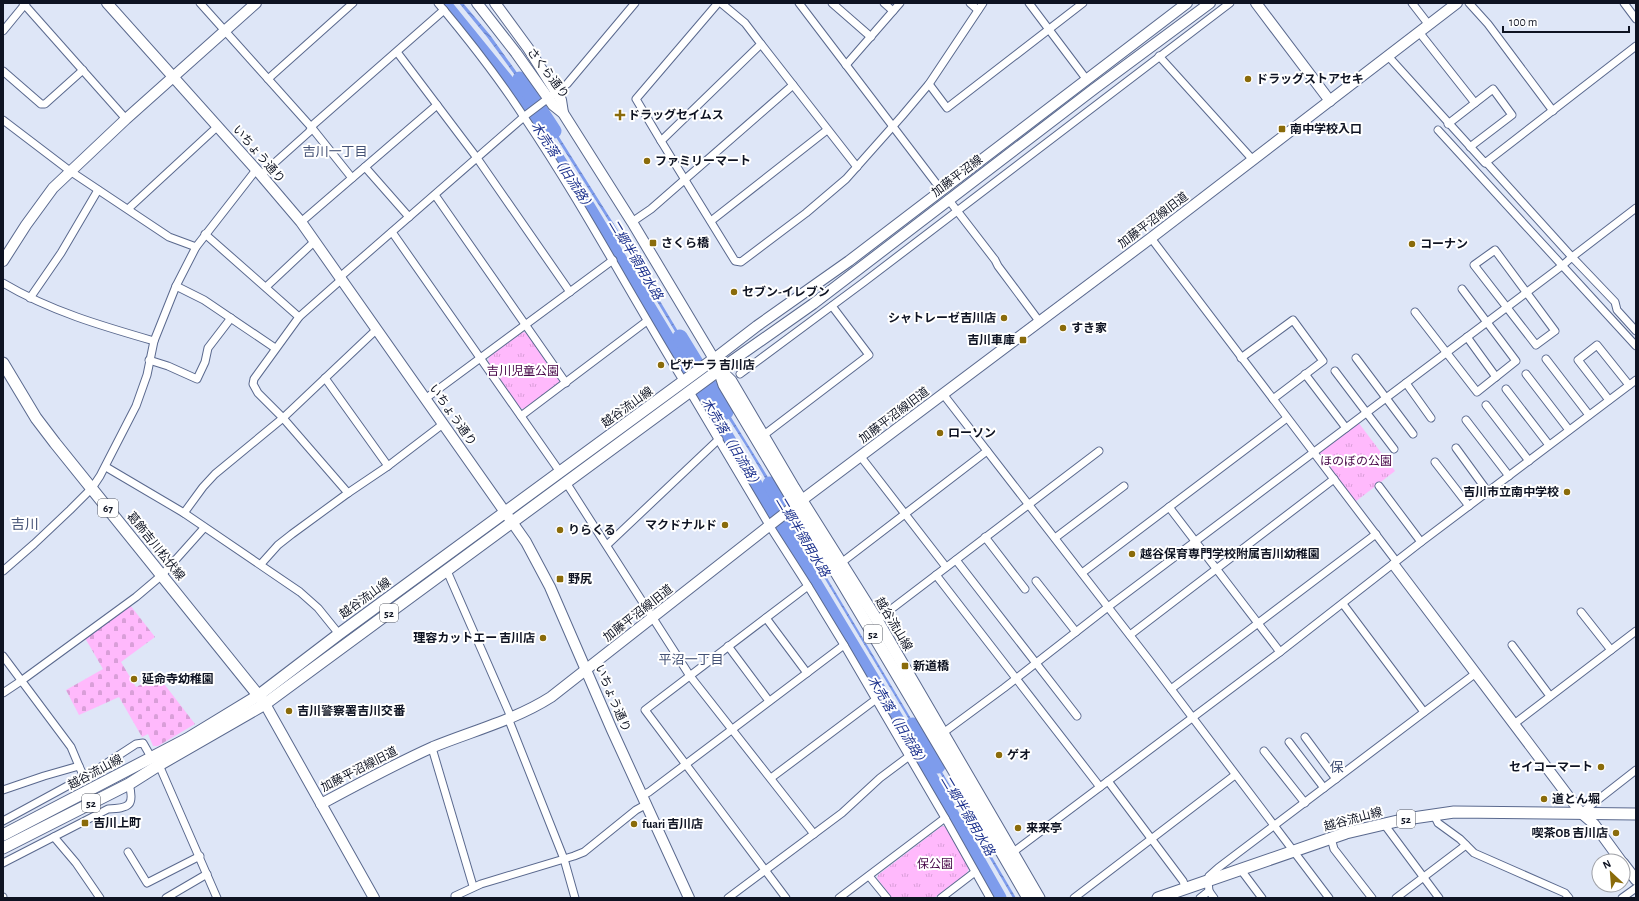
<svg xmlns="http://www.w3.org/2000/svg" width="1639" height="901" font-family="'Alegreya Sans','Noto Sans JP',sans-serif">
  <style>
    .cemetery { fill: url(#cemetery-stones) }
    .park { fill: url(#park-tufts) }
    .water { fill: url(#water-waves) }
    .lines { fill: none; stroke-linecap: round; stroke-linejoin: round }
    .river { stroke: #7e9cec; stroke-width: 15 }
    .street-casing { stroke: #5a698e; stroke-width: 9 }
    .secondary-casing { stroke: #5a698e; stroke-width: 12 }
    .primary-casing { stroke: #5a698e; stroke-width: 13 }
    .street { stroke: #fff; stroke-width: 7 }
    .secondary { stroke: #fff; stroke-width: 10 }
    .primary { stroke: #fff; stroke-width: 11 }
    .poi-dot { fill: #8a6b0a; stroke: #fff; stroke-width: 1.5 }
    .labels { text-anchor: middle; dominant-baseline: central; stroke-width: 4; stroke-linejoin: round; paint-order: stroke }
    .shield { fill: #fff; stroke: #565a64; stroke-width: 1 }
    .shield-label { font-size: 11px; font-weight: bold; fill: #0e1322 }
    .street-label { font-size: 12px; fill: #0e1322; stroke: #fff }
    .poi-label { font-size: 12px; font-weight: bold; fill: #0e1322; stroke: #fff; text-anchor: start }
    .park-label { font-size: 12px; fill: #470648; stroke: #fff }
    .neighbourhood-label { font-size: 13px; fill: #445276; stroke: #fff }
    .water-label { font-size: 13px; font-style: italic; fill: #1e338e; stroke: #fff }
    .quarter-label { font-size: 14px; fill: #445276; stroke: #fff }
  </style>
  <defs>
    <pattern id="cemetery-stones" width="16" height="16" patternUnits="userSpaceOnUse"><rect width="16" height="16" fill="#ffb9fc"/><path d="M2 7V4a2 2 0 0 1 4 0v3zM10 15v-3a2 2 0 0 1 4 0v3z" fill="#d99ed8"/></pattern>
    <pattern id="park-tufts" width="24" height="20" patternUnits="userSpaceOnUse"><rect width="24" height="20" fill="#ffb9fc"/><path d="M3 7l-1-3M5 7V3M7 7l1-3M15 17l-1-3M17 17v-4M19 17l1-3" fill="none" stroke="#d99ed8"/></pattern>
    <pattern id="water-waves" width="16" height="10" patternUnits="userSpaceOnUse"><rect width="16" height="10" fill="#7e9cec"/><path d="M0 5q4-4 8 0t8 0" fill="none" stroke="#667ebf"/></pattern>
  </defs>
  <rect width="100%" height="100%" fill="#dee6f7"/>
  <polygon class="cemetery" points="130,605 155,637 121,662 136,687 158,676 195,724 158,746 153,746 148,734 142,737 119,697 79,715 66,690 103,669 85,638"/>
  <g class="park">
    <polygon points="523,332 527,333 559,379 559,383 524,409 520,408 488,362 489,357"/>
    <polygon points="1358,422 1395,471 1355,502 1320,454 1321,450"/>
    <polygon points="942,826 947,827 969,868 967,873 934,898 892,898 877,878 878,875"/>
  </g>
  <g class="water">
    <polygon points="459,3 463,3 490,35 533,95 531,97 487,37"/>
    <polygon points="544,113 617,229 691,353 689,355 615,231 542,115"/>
    <polygon points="714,396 718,396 782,500 779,502 748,449"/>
    <polygon points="793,521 925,742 923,743 791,522"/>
    <polygon points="928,748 1016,898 1013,898 926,749"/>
  </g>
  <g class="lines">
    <g class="river">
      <polyline points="443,3 512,88 589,209 913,747 999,898"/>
      <polyline points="520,79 554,131"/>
      <polyline points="680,337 726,412"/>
      <polyline points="770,484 803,539"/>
      <polyline points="913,725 938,766"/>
    </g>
    <defs>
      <g id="street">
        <polyline points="23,3 126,119"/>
        <polyline points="200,3 312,128 352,178"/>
        <path d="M438 3C469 40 498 77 524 117 582 203 630 294 684 382"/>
        <polyline points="718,3 636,99 661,141 761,44 745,23 721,3"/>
        <polyline points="799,3 942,191"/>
        <polyline points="832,3 871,37"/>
        <polyline points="884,3 893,11"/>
        <polyline points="970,3 978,10"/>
        <polyline points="1029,3 1087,80"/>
        <polyline points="1412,3 1429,25"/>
        <polyline points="1469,3 1488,24 1553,111"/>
        <polyline points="1624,3 1636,19"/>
        <polyline points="3,31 26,3"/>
        <polyline points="1419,32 1475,103"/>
        <polyline points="761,44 857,167"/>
        <polyline points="397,52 477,158 570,292"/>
        <polyline points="1159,56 1253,160"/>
        <polyline points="1388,56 1485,163 1636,46"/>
        <polyline points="846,65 900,3"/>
        <polyline points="3,71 41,104 45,104 83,70"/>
        <polyline points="268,79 353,3"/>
        <polyline points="929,84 947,108 1083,3"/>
        <polyline points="3,120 70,171 169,237 196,247"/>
        <polyline points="1448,124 1493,89 1512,115 1470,147"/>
        <polyline points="1438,130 1636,346"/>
        <polyline points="661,141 735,261 741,262 806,213 846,179 902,116 929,84 983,3"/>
        <polyline points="1486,162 1572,257 1636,208"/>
        <polyline points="365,167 409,217"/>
        <polyline points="261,175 309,132 314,124 444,10"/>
        <polyline points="435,195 566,383"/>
        <polyline points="948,199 995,260 998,266 1039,321"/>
        <polyline points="128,209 218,126"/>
        <polyline points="711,221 827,130"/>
        <polyline points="301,222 437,105"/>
        <polyline points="632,222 651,209 793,85"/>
        <polyline points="392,232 560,472"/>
        <polyline points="205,234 299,317"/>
        <polyline points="1151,238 1396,561"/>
        <polygon points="1495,250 1555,331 1536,345 1474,265"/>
        <polyline points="340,277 526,115 567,84 635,3"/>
        <polyline points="342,279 299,317 254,379 253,384 258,393 283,418 348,493"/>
        <path d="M3 283C50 311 102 326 154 341"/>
        <polyline points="176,286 204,300 275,348"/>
        <polyline points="266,287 315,241"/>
        <polyline points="30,298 61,253 98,190"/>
        <polyline points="1415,312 1477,392 1516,361 1462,289"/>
        <polyline points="1467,337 1496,377"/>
        <polyline points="1241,358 1293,320 1323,361 1273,399"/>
        <polyline points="1356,358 1413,434"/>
        <polyline points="1546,359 1589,415"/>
        <polyline points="149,360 168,366 197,379 205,362 208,348 231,318"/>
        <polyline points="1335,371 1394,449"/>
        <polyline points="740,374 864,282 1230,3"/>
        <polyline points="1305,374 1346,428"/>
        <polyline points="1526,374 1569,430"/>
        <polyline points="325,378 388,466"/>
        <polyline points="1406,383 1431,418"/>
        <polyline points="1506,389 1549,445"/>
        <polyline points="690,392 769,525 808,586 844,645 945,818 990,898"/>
        <polyline points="943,394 1149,660 1329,898"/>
        <polyline points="425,399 613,260"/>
        <polyline points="1609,400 1578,360 1597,345 1629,385"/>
        <polyline points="1486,405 1529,461"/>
        <polyline points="521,416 647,321"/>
        <polyline points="1466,420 1509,476"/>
        <polyline points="764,435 869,355 832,306"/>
        <polyline points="1456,448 1488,492"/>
        <polyline points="861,457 946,567"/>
        <polyline points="1435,462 1469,506"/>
        <polyline points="106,467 184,513 300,592 318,608 339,634"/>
        <polyline points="567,484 690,676 814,834"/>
        <polyline points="1379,486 1421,542"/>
        <polyline points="1169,507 1280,652"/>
        <polyline points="184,513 203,487 215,474 283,418 377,329"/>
        <polyline points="985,537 1025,589"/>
        <polyline points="1055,538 1124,486"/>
        <polyline points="607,545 719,439"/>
        <polyline points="956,560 1077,716"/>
        <polyline points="841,563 987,451"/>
        <polyline points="261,564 278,545 292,534 348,493 388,466 443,424"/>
        <polyline points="3,571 34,544 70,510 92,488 100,476 136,406 147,375 154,341 176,286 196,247 256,170"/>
        <polyline points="447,571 511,717"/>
        <polyline points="1082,573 1287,418"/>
        <polyline points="936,575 1100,787"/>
        <polyline points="1036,581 1076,632"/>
        <polyline points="1343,604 1424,712"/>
        <polyline points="1581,612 1611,650"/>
        <polyline points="766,618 807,673"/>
        <polyline points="877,620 1099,451"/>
        <polyline points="1130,635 1334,479"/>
        <polyline points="1512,645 1550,696"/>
        <polyline points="728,646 769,701"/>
        <polyline points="3,656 71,747 79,766"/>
        <polyline points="1171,689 1376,534"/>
        <polyline points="3,693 21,681 136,597 162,575 204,528"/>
        <polyline points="508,718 564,859 575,898"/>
        <polyline points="1514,724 1636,631"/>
        <polyline points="943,733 1004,688 1108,607 1563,265 1572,257 1615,302 1617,310 1636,331"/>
        <polyline points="1305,737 1336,779"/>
        <polyline points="1289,742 1324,788"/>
        <polyline points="432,748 473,886"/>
        <polyline points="1264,751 1305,803"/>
        <polyline points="159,765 217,898"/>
        <polyline points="771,778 875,700"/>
        <polyline points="1108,781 1183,881 1186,889"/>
        <polyline points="3,790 44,776 79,766 84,777"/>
        <polyline points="643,795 649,792 844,645"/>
        <polyline points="1581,813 1636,770"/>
        <polyline points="1434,815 1438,823 1460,839 1474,853 1565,893 1569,898"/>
        <polyline points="3,821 93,772 136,744 143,743 151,757"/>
        <polyline points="1384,824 1439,898"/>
        <polyline points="54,837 76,863 100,898"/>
        <polyline points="1331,838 1334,849 1372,898"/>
        <polyline points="128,852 147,883 200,856"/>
        <polyline points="1012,853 1280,652 1421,542 1636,380"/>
        <path d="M3 863 108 809C129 808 135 806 129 784"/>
        <polyline points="1242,869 1244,874 1262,898"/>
        <polyline points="869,876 887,898"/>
        <polyline points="1209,891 1214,898"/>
        <polyline points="3,897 3,898"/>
        <polyline points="166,898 207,874"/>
        <polyline points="456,898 455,896 481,884 574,856 584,852 636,810 647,804"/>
        <polyline points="728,898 842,813 880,778 908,757"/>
        <polyline points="786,898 645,710 808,586"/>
        <polyline points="839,898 945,818"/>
        <polyline points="941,898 975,872"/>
        <polyline points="1074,898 1235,775"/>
        <polyline points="1200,898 1209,891 1208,881 1209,876 1218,868 1476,673"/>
        <polyline points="1396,898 1466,845"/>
        <polyline points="1622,898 1636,888"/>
      </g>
      <g id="secondary">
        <polyline points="107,3 261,175 301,222 526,542 550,587 612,730 689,898"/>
        <polyline points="477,3 516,53 553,105 563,113 632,222 714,359 757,326 849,261 1187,3"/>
        <polyline points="495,3 528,48 561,100 563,113"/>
        <polyline points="1256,3 1330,101"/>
        <polyline points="3,261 26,225 53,188 126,119 256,3"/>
        <polyline points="719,370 813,304 1094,89 1210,3"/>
        <polyline points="1394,565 1581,813 1594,824 1621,861"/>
        <polyline points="265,704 374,898"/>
        <path d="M321 804C358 784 395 764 433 747 472 731 515 720 551 697L802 500 1151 238 1457 3"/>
        <polyline points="1623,863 1636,880"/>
      </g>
      <g id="primary">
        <polyline points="3,363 36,418 55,443 262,700"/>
        <polyline points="720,370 731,381 794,488 877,620 1039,898"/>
        <path d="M3 835 187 739 259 695 339 634 714 359 719 370 724 385C826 556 929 726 1028 898"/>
        <polyline points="3,848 129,784 159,765 265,704 719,370"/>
        <polyline points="1158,898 1346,833 1406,819 1454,812 1636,814"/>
      </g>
    </defs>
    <use href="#street" class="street-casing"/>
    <use href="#secondary" class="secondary-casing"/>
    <use href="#primary" class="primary-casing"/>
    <use href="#street" class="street"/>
    <use href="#secondary" class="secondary"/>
    <use href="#primary" class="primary"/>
  </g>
  <g class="poi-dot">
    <circle cx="1248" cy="79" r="4"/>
    <path d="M618 109h4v4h4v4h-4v4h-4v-4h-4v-4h4z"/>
    <rect x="1278" y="125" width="8" height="8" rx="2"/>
    <circle cx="647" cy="161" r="4"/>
    <rect x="649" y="239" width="8" height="8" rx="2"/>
    <circle cx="1412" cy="244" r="4"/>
    <circle cx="734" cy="292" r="4"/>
    <circle cx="1004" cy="318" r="4"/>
    <circle cx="1063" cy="328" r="4"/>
    <rect x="1019" y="336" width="8" height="8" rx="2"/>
    <circle cx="661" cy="365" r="4"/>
    <circle cx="940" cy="433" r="4"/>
    <circle cx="1567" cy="492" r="4"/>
    <circle cx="725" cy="525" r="4"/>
    <circle cx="560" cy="530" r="4"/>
    <circle cx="1132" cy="554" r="4"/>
    <rect x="556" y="575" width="8" height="8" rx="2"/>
    <circle cx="543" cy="638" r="4"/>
    <rect x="901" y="662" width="8" height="8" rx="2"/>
    <circle cx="134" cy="679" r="4"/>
    <circle cx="289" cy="711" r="4"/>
    <circle cx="999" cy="755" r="4"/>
    <circle cx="1601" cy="767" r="4"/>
    <circle cx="1544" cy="799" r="4"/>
    <rect x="81" y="819" width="8" height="8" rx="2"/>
    <circle cx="634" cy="824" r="4"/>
    <circle cx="1018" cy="828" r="4"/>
    <circle cx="1616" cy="833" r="4"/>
  </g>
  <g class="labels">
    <g class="shield">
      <rect x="98" y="499" width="20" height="18" rx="3"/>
      <rect x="380" y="604" width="18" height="18" rx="3"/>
      <rect x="864" y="625" width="18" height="18" rx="3"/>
      <rect x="82" y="794" width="18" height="18" rx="3"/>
      <rect x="1397" y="810" width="18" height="18" rx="3"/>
    </g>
    <g class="shield-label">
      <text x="108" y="508">67</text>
      <text x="389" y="613">52</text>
      <text x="873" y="634">52</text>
      <text x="91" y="803">52</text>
      <text x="1406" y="819">52</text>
    </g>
    <g class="street-label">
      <text transform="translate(548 73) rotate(53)">さくら通り</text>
      <text transform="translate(259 154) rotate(49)">いちょう通り</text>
      <text transform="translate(957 176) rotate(-37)">加藤平沼線</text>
      <text transform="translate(1153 220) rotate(-37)">加藤平沼線旧道</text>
      <text transform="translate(627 407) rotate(-36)">越谷流山線</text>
      <text transform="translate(453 415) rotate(55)">いちょう通り</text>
      <text transform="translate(894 415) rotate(-37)">加藤平沼線旧道</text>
      <text transform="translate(156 546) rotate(51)">葛飾吉川松伏線</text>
      <text transform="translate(365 598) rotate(-36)">越谷流山線</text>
      <text transform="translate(638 613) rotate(-38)">加藤平沼線旧道</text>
      <text transform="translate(894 624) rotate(59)">越谷流山線</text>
      <text transform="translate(613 698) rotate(67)">いちょう通り</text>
      <text transform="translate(359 769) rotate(-27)">加藤平沼線旧道</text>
      <text transform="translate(95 772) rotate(-28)">越谷流山線</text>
      <text transform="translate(1353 819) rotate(-15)">越谷流山線</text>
    </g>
    <g class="poi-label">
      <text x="1256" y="79">ドラッグストアセキ</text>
      <text x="628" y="115">ドラッグセイムス</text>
      <text x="1290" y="129">南中学校入口</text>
      <text x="655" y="161">ファミリーマート</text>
      <text x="661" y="243">さくら橋</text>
      <text x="1420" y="244">コーナン</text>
      <text x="742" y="292">セブン-イレブン</text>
      <text x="996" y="318" text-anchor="end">シャトレーゼ吉川店</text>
      <text x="1071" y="328">すき家</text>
      <text x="1015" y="340" text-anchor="end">吉川車庫</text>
      <text x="669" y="365">ピザーラ 吉川店</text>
      <text x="948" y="433">ローソン</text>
      <text x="1559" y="492" text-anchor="end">吉川市立南中学校</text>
      <text x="717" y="525" text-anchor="end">マクドナルド</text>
      <text x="568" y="530">りらくる</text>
      <text x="1140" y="554">越谷保育専門学校附属吉川幼稚園</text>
      <text x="568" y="579">野尻</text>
      <text x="535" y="638" text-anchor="end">理容カットエー 吉川店</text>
      <text x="913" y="666">新道橋</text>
      <text x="142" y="679">延命寺幼稚園</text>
      <text x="297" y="711">吉川警察署吉川交番</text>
      <text x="1007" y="755">ゲオ</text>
      <text x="1593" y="767" text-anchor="end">セイコーマート</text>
      <text x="1552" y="799">道とん堀</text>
      <text x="93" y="823">吉川上町</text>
      <text x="642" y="824">fuari 吉川店</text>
      <text x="1026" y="828">来来亭</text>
      <text x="1608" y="833" text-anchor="end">喫茶OB 吉川店</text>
    </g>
    <g class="park-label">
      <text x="523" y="371">吉川児童公園</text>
      <text x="1356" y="461">ほのぼの公園</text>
      <text x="935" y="864">保公園</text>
    </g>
    <g class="neighbourhood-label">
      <text x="335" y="152">吉川一丁目</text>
      <text x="691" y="660">平沼一丁目</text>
    </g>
    <g class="water-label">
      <text transform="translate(562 167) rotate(57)">木売落（旧流路）</text>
      <text transform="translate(635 260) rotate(59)">二郷半領用水路</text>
      <text transform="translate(731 444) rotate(59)">木売落（旧流路）</text>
      <text transform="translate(802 537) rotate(59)">二郷半領用水路</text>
      <text transform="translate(897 722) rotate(59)">木売落（旧流路）</text>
      <text transform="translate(967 816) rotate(59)">二郷半領用水路</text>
    </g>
    <g class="quarter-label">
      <text x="25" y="525">吉川</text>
      <text x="1337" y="768">保</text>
    </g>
  </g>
  <rect width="1639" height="901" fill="none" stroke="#0e1322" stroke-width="8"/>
  <g transform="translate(1611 873) rotate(334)"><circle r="19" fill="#ffffff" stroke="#9fa1a7"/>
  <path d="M0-3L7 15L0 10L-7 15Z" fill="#8a6b0a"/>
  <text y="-6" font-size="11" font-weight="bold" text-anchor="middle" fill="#0e1322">N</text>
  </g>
  <path d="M1503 26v6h126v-6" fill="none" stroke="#0e1322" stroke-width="2"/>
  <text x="1509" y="26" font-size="12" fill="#0e1322" stroke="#ffffff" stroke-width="3" paint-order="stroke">100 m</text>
</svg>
